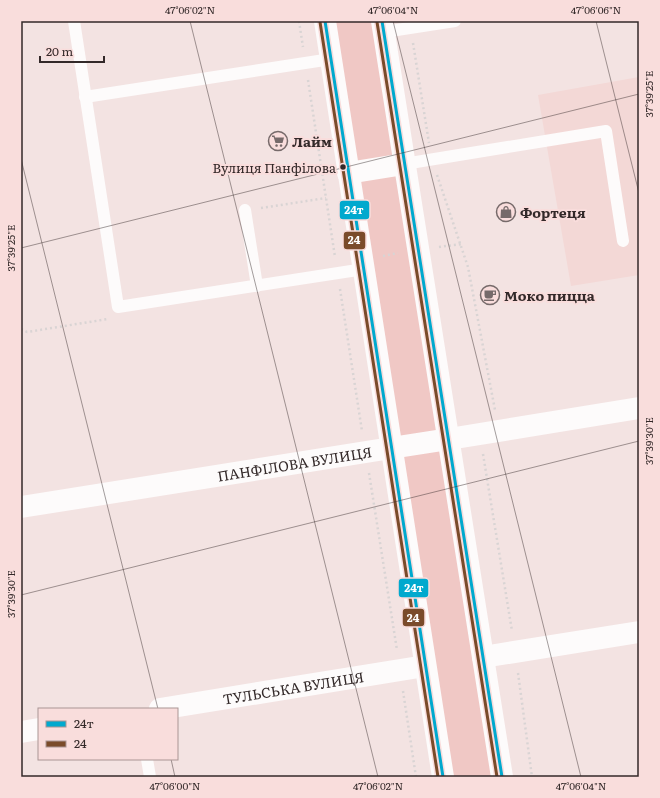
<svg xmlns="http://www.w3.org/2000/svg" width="660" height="798" font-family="Literata,serif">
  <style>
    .built { fill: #f3d8d6 }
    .green { fill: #f0c8c5 }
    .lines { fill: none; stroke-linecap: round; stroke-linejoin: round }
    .path { stroke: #d9d4d4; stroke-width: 2.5; stroke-dasharray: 2 3; stroke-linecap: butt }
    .lane { stroke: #fdfbfb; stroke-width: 12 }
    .street { stroke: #fdfbfb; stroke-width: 22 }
    .secondary { stroke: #fdfbfb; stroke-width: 22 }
    .bus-1-casing { stroke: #f9dddc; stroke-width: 6 }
    .bus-2-casing { stroke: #f9dddc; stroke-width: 6 }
    .bus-1 { stroke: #00a9ce; stroke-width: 3 }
    .bus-2 { stroke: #7a4b2a; stroke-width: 3 }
    .ticks { fill: none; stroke: #332929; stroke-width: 1; stroke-opacity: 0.45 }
    .bus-dot { fill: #332929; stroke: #f9dddc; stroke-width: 1.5 }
    .labels { text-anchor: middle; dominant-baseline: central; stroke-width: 4; stroke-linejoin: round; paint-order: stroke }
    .bus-label { font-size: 13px; fill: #332929; stroke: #f9dddc; text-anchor: end }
    .poi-label { font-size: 14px; font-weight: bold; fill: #332929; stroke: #f9dddc; text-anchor: start }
    .street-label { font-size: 14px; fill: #332929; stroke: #f9dddc }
    .line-badge { stroke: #f9dddc; stroke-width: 1.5 }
    .badge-label { font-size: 11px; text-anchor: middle; font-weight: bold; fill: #fff }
    .neatline { fill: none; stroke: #332929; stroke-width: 1.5 }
    .ticks-label { font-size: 10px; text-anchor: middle; fill: #332929 }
  </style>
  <rect width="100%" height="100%" fill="#f3e3e2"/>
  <polygon class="built" points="639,77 639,275 571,286 538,95"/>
  <polygon class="green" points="331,21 377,21 495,777 449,777"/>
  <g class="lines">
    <g class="path">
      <polyline points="299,21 303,47"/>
      <polyline points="413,43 429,143"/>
      <polyline points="308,80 335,257"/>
      <polyline points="437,175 468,267 495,410"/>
      <polyline points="261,208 326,198"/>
      <polyline points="439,247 462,244"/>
      <polyline points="383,256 398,253"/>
      <polyline points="340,289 362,431"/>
      <polyline points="21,329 27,332 108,319"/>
      <polyline points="483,454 512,631"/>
      <polyline points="369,473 397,650"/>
      <polyline points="518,673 532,777"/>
      <polyline points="403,691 416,777"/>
    </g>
    <g class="lane">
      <polyline points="74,21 118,307 364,269"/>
      <polyline points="384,32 455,21"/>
      <polyline points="85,97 331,59"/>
      <polyline points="404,164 606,131 623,241"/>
      <polyline points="245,210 257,286"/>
      <polyline points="147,759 150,777"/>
    </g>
    <g class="street">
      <polyline points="449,439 639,408"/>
      <path id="s1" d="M21 507 391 448"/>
      <polyline points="483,657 639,632"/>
      <path id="s2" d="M160 709 425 666"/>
      <polyline points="21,732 39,729"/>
    </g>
    <g class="secondary">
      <polyline points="325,21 443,777"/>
      <polyline points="382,21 502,777"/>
      <polyline points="348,173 404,164"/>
      <polyline points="391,448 449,439"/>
    </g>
    <defs>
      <g id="bus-1">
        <polyline points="325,21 443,777"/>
        <polyline points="382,21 502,777"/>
      </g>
      <g id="bus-2">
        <polyline points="320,22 438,777"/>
        <polyline points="377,22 497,777"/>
      </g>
    </defs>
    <use href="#bus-1" class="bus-1-casing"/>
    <use href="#bus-2" class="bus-2-casing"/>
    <use href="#bus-1" class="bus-1"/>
    <use href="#bus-2" class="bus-2"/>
  </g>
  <path class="ticks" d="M190 21 378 777M393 21 581 777M596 21 639 193M21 159 158 709M21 248 639 94M21 595 639 441M171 759 175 777"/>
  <defs>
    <symbol id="supermarket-ring" viewBox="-11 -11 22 22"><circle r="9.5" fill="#f9dddc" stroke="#766a6a" stroke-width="1.5"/><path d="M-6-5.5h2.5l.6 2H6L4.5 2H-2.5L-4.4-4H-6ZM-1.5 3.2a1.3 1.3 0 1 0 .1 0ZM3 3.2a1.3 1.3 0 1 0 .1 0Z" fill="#766a6a"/></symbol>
    <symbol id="shop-ring" viewBox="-11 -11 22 22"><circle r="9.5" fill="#f9dddc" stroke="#766a6a" stroke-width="1.5"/><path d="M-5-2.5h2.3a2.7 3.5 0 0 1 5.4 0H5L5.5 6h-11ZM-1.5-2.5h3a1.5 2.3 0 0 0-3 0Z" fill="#766a6a"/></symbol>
    <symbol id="cafe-ring" viewBox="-11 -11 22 22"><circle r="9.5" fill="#f9dddc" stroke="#766a6a" stroke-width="1.5"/><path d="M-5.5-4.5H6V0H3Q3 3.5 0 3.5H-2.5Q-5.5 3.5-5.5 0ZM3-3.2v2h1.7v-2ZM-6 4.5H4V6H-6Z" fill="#766a6a"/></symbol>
  </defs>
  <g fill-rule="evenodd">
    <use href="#supermarket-ring" x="267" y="130" width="22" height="22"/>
    <use href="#shop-ring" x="495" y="201" width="22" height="22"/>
    <use href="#cafe-ring" x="479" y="284" width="22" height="22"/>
  </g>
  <circle class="bus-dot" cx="343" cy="167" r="3.5"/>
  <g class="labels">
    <g class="bus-label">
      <text x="336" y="167">Вулиця Панфілова</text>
    </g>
    <g class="poi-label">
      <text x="292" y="141">Лайм</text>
      <text x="520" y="212">Фортеця</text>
      <text x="504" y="295">Моко пицца</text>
    </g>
    <g class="street-label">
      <text stroke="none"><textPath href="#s1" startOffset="277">ПАНФІЛОВА ВУЛИЦЯ</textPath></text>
      <text stroke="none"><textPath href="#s2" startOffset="135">ТУЛЬСЬКА ВУЛИЦЯ</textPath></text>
    </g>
  </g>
  <g class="line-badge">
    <rect x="339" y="200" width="31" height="20" rx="4" fill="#00a9ce"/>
    <rect x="343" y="231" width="23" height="19" rx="4" fill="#7a4b2a"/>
    <rect x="398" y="578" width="31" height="20" rx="4" fill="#00a9ce"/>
    <rect x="402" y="608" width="23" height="19" rx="4" fill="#7a4b2a"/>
  </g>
  <g class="badge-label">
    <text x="354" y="214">24т</text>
    <text x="354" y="244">24</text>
    <text x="414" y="592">24т</text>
    <text x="413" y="622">24</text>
  </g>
  <rect width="660" height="798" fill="none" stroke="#f9dddc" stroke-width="44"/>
  <rect x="38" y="708" width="140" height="52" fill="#f9dddc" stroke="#aa9594"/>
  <rect x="46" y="721" width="20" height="6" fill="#00a9ce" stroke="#aa9594"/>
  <text x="74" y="728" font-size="12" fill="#332929">24т</text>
  <rect x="46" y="741" width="20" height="6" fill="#7a4b2a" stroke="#aa9594"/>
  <text x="74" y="748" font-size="12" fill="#332929">24</text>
  <path d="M40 56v6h64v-6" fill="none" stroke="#332929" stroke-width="2"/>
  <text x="46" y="56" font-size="12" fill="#332929" stroke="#f9dddc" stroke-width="3" paint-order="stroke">20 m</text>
  <rect x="22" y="22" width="616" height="754" class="neatline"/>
  <g class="ticks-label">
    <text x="190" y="14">47°06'02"N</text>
    <text x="393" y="14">47°06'04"N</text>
    <text x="596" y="14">47°06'06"N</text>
    <text transform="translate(649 94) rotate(-90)" y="4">37°39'25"E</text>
    <text transform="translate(11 248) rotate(-90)" y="4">37°39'25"E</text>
    <text transform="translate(649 441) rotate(-90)" y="4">37°39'30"E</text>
    <text transform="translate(11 594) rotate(-90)" y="4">37°39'30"E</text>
    <text x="175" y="790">47°06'00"N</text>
    <text x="378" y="790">47°06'02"N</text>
    <text x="581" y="790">47°06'04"N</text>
  </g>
</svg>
